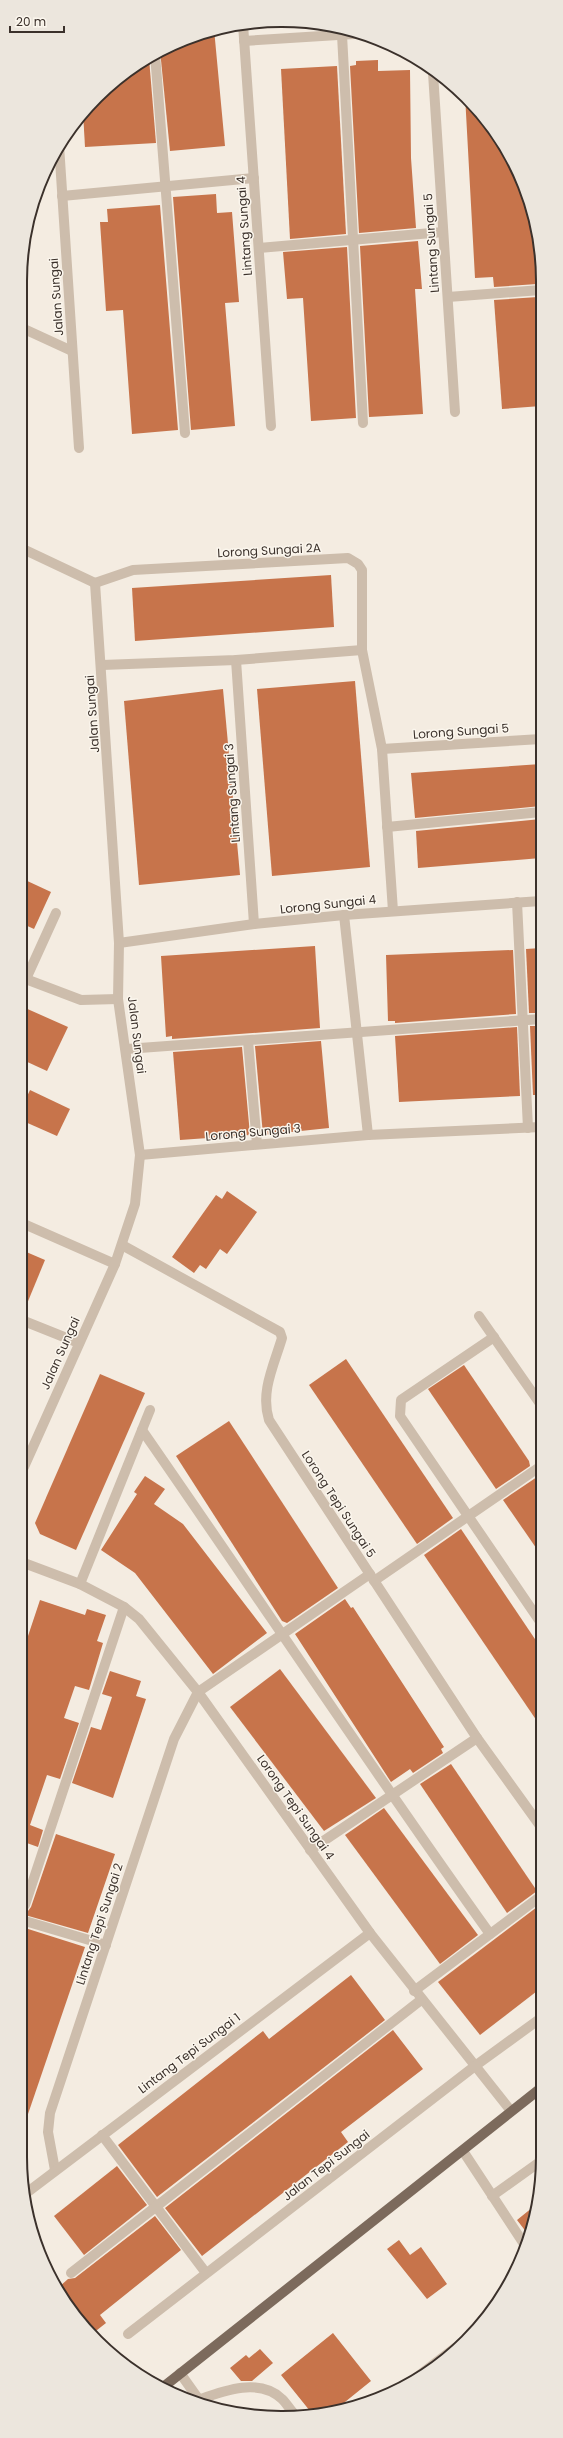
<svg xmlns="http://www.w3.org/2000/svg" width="563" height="2438" font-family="Poppins,sans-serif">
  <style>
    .building { fill: #c7744b }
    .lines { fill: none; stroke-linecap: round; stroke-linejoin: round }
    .minor { stroke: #cdbdac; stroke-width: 10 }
    .major { stroke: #7c6a5c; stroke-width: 10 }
    .labels { text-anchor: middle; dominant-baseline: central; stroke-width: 3; stroke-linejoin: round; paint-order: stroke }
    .street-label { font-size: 12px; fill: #3b312b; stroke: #fbf6ed }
    .rim { fill: none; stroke: #3b312b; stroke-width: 2 }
  </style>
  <rect width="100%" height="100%" fill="#f4ece1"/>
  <g class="building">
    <polygon points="214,29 225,146 170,151 160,50"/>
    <polygon points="149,58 156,143 85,147 83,112 122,74"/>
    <polygon points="378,60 378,71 410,70 411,158 416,228 359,233 350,66 356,65 356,61"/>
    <polygon points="337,66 346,234 290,239 281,69"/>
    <polygon points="465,95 516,166 541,248 541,275 537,275 537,284 494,287 493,277 475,278"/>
    <polygon points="216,194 217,213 232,212 239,302 225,303 235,426 191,430 173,197"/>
    <polygon points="160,205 178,430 132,434 123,310 106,311 100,222 108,222 107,209"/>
    <polygon points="418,241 422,289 415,289 423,414 369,417 360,246"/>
    <polygon points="347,247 356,418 311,421 303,298 287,299 283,252"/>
    <polygon points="538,297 541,406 502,409 494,300"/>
    <polygon points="331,575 334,627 135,641 132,588"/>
    <polygon points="355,681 370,867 272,876 257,689"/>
    <polygon points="223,689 240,875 139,885 124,701"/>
    <polygon points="541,764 541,806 415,818 411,773"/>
    <polygon points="541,819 541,858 418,868 416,831"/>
    <polygon points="23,879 51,892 34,929 23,924"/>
    <polygon points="315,946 320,1028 172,1039 172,1036 166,1037 161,956"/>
    <polygon points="541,948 541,1013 529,1013 526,949"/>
    <polygon points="513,950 516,1014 395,1023 395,1021 388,1021 386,955"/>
    <polygon points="23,1007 68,1027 47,1071 23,1060"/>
    <polygon points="530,1026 541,1026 541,1095 533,1095"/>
    <polygon points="517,1027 520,1096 399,1102 395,1036"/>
    <polygon points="321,1041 329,1128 263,1135 255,1046"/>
    <polygon points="242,1047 250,1135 180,1140 173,1052"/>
    <polygon points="30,1090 70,1109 57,1136 23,1121 23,1105"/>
    <polygon points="227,1191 257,1212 227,1254 220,1249 206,1269 200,1265 194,1273 172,1257 216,1195 222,1199"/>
    <polygon points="24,1251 45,1260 24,1311"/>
    <polygon points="346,1359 453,1518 417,1544 309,1385"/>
    <polygon points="464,1365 529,1461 530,1466 496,1489 428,1389"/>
    <polygon points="100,1374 145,1393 76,1550 40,1534 35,1523"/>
    <polygon points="229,1421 338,1588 287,1623 282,1621 176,1456"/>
    <polygon points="145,1476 165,1489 154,1504 183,1524 267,1633 213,1674 135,1573 101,1550 137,1494 134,1492"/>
    <polygon points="537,1477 541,1482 541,1555 503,1500"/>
    <polygon points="461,1529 541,1648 541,1727 424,1555"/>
    <polygon points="345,1599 351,1608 353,1607 444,1747 441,1749 443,1753 413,1773 410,1769 391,1782 295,1634"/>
    <polygon points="40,1600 85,1615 87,1609 106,1615 97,1641 103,1643 89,1690 75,1686 64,1718 79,1723 60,1779 47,1775 30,1825 43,1830 38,1847 24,1842 24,1648"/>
    <polygon points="280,1669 376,1798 324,1831 230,1707"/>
    <polygon points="110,1671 141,1681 136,1696 146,1699 113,1798 72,1783 91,1727 101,1730 112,1697 102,1694"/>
    <polygon points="451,1764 537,1891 507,1913 420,1784"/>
    <polygon points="384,1808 478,1935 440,1964 345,1835"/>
    <polygon points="56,1834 115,1854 88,1933 25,1915 31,1907"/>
    <polygon points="541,1904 541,1988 480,2035 438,1982"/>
    <polygon points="25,1928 85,1947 27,2117 25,2117"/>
    <polygon points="351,1975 385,2020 157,2197 118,2145 263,2031 269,2039"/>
    <polygon points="393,2030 423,2069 341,2132 348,2142 202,2256 165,2208"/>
    <polygon points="117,2166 147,2205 84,2255 54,2216"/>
    <polygon points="538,2203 533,2222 530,2237 517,2220"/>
    <polygon points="155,2216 181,2250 100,2315 106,2323 92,2334 85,2329 59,2287 68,2279 75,2278"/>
    <polygon points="399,2240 410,2255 421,2247 447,2284 427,2299 387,2249"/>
    <polygon points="333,2333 371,2381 340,2406 342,2410 314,2416 281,2375"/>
    <polygon points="260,2349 273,2363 252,2381 241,2381 230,2368 246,2355 249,2358"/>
  </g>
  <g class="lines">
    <g class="minor">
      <polyline points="243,24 271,426"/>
      <polyline points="342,35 363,423"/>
      <polyline points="244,41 354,34"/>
      <polyline points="155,54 185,433"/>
      <polyline points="433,73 455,412"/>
      <polyline points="59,145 79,448"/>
      <polyline points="62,196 254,178"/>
      <polyline points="259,248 443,232"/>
      <polyline points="448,297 541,290"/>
      <polyline points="22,328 72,351"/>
      <polyline points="23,549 95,583"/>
      <polyline points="95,583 133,570 348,558 358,564 362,570 362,650 382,749 393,911"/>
      <polyline points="236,660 254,924"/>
      <polyline points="102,665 236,660 362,650"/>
      <polyline points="382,749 541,739"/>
      <polyline points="387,827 541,812"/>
      <polyline points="517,902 528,1128"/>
      <polyline points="344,915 368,1135"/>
      <polyline points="119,943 254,924 344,915 541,901"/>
      <polyline points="23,978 81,1000 118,999"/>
      <polyline points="26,979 56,913"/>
      <polyline points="248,1041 257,1144"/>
      <polyline points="126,1049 541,1019"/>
      <polyline points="140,1155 368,1135 541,1127"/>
      <polyline points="24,1224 115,1264"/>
      <path d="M122 1245 280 1332 282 1338C274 1365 260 1392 269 1420L477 1738 541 1827"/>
      <polyline points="479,1316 541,1405"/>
      <polyline points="24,1321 79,1343"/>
      <polyline points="494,1337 401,1400 400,1416 541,1623"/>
      <path d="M142 1430C258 1597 371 1768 490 1934"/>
      <polyline points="24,1467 115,1264 135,1204 140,1155 118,999 119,943 95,583"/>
      <polyline points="24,1563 80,1584 124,1607 139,1619 198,1692 370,1933 511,2111"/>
      <polyline points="374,1581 541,1466"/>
      <polyline points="80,1584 150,1410"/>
      <polyline points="310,1850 477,1738"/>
      <polyline points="25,1905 124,1607"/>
      <polyline points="25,1921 106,1945"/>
      <polyline points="414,1991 541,1896"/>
      <polyline points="102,2135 206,2273"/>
      <polyline points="463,2151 526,2247"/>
      <polyline points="55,2170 48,2132 50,2113 174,1739 198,1692 370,1574"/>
      <polyline points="25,2194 370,1933"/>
      <polyline points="492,2196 541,2161"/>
      <polyline points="71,2273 421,2000"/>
      <polyline points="128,2334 475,2066 541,2018"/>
      <polyline points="180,2373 202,2404"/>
      <polyline points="417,2377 455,2348"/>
      <path d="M198 2400C223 2391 259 2377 282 2399 287 2404 291 2411 296 2416"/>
    </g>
    <polyline class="major" points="162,2388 541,2088"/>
  </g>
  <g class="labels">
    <g class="street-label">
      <text transform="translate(244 226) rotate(-94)">Lintang Sungai 4</text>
      <text transform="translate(431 243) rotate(-94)">Lintang Sungai 5</text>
      <text transform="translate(56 297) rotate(-94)">Jalan Sungai</text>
      <text transform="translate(269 550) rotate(-3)">Lorong Sungai 2A</text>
      <text transform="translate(92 714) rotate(-94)">Jalan Sungai</text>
      <text transform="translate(461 731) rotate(-4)">Lorong Sungai 5</text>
      <text transform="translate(232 793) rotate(-94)">Lintang Sungai 3</text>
      <text transform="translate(328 904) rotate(-6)">Lorong Sungai 4</text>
      <text transform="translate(137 1035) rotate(83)">Jalan Sungai</text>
      <text transform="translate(253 1132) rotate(-5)">Lorong Sungai 3</text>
      <text transform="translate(60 1353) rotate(-66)">Jalan Sungai</text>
      <text transform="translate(339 1504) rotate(57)">Lorong Tepi Sungai 5</text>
      <text transform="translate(296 1807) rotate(55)">Lorong Tepi Sungai 4</text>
      <text transform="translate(99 1924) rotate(-72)">Lintang Tepi Sungai 2</text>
      <text transform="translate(189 2053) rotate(-37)">Lintang Tepi Sungai 1</text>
      <text transform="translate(326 2165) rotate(-38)">Jalan Tepi Sungai</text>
    </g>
  </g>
  <path d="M0 0H563V2438H0ZM281 27H282A254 254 0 0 1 536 281V2157A254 254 0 0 1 282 2411H281A254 254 0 0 1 27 2157V281A254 254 0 0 1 281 27Z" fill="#ece6dd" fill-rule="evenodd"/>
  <path class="rim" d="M281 27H282A254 254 0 0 1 536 281V2157A254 254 0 0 1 282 2411H281A254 254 0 0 1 27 2157V281A254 254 0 0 1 281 27Z"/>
  <path d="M10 26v6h54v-6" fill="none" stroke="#3b312b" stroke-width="2"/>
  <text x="16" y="26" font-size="12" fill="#3b312b" stroke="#fbf6ed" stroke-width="3" paint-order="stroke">20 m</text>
</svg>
